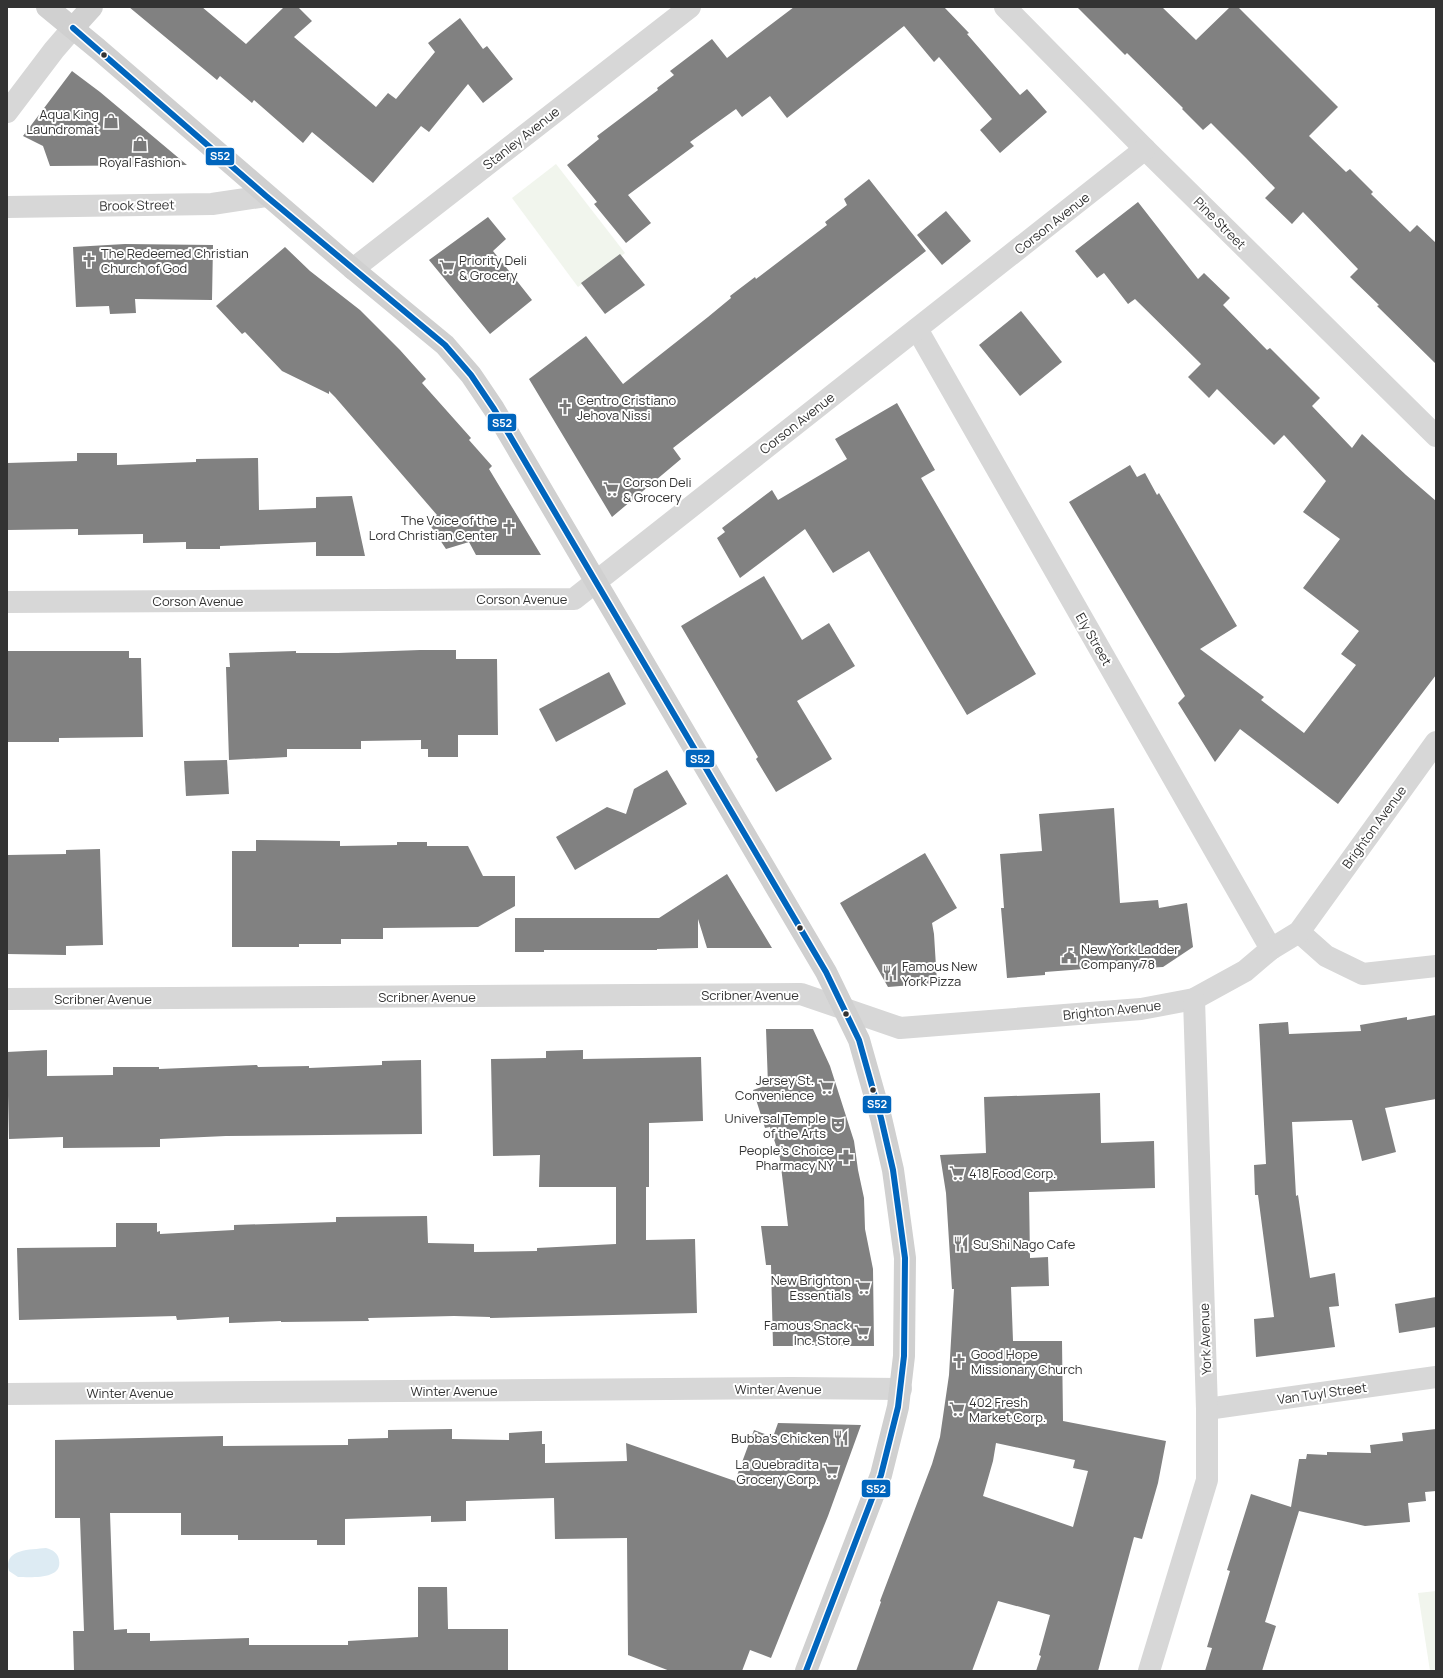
<svg xmlns="http://www.w3.org/2000/svg" width="1443" height="1678" font-family="Manrope,sans-serif">
  <style>
    .green { fill: #f1f5ed }
    .water { fill: #ddebf3 }
    .building { fill: #818181; fill-rule: evenodd }
    .lines { fill: none; stroke-linecap: round; stroke-linejoin: round }
    .street { stroke: #d7d7d7; stroke-width: 22 }
    .secondary { stroke: #d0d0d0; stroke-width: 22 }
    .bus-1-casing { stroke: #fff; stroke-width: 9 }
    .bus-1 { stroke: #0065bd; stroke-width: 6 }
    .bus-dot { fill: #333; stroke: #fff; stroke-width: 1.5 }
    .labels { text-anchor: middle; dominant-baseline: central; stroke-width: 4; stroke-linejoin: round; paint-order: stroke }
    .poi-label { font-size: 13px; fill: #333; stroke: #fff; text-anchor: start }
    .street-label { font-size: 13px; fill: #333; stroke: #fff }
    .line-badge { stroke: #fff; stroke-width: 1.5 }
    .badge-label { font-size: 11px; text-anchor: middle; font-weight: bold; fill: #fff }
  </style>
  <rect width="100%" height="100%" fill="#fff"/>
  <g class="green">
    <polygon points="556,164 625,253 578,287 512,198"/>
    <polygon points="1436,1591 1436,1671 1430,1671 1418,1593"/>
  </g>
  <path class="water" d="M46 1548C53 1550 58 1553 59 1560 63 1580 31 1577 18 1577L9 1571C3 1548 31 1550 46 1548Z"/>
  <g class="building">
    <polygon points="129,7 202,7 246,44 284,7 298,7 312,21 294,37 376,107 388,93 396,99 435,52 428,43 460,18 483,49 487,46 513,79 483,103 468,84 429,132 421,126 373,183 312,132 303,143 254,100 252,103 220,76 217,80"/>
    <polygon points="794,7 944,7 969,33 967,34 1020,95 1027,89 1047,112 1000,153 980,130 992,119 939,57 934,62 904,26 787,118 770,96 742,117 736,109 690,142 694,146 628,195 651,223 626,243 594,204 597,202 567,165 599,139 597,136 658,90 657,88 674,75 670,71 712,39 727,58"/>
    <polygon points="1077,7 1162,7 1196,40 1230,7 1238,7 1338,107 1309,136 1346,172 1350,169 1373,192 1371,194 1410,232 1417,225 1436,243 1436,364 1377,306 1379,305 1350,277 1358,269 1303,212 1292,224 1265,198 1275,188 1246,158 1211,123 1203,130 1182,109 1183,108 1127,53 1125,55"/>
    <polygon points="72,71 100,92 187,165 50,166 43,146 23,136"/>
    <polygon points="869,179 926,251 673,448 681,459 612,517 529,379 586,336 623,384 708,317 731,298 730,296 755,277 756,279 827,225 825,222 847,205 844,199"/>
    <polygon points="1138,202 1198,279 1204,273 1230,298 1223,305 1267,350 1270,348 1320,398 1312,406 1352,448 1362,434 1406,475 1436,501 1436,675 1338,804 1240,729 1215,762 1178,703 1185,696 1069,502 1130,465 1137,477 1145,473 1157,495 1159,493 1237,626 1200,649 1264,697 1261,700 1304,733 1356,665 1341,654 1359,631 1303,588 1340,539 1303,512 1326,481 1284,435 1274,445 1217,389 1209,398 1188,377 1201,364 1135,299 1128,304 1104,273 1097,278 1075,251"/>
    <polygon points="946,211 971,241 942,265 917,235"/>
    <polygon points="488,217 506,239 493,251 532,300 490,334 429,260"/>
    <polygon points="125,244 213,245 212,300 135,299 136,313 110,314 109,306 76,307 73,247"/>
    <polygon points="285,247 310,271 360,310 400,350 426,379 422,383 471,438 469,440 492,466 489,469 541,555 476,555 469,542 446,549 428,522 437,515 335,397 329,391 329,394 282,371 245,332 242,334 216,306"/>
    <polygon points="620,254 645,285 605,314 581,283"/>
    <polygon points="1021,311 1062,362 1020,396 979,345"/>
    <polygon points="897,403 935,470 921,478 1036,674 967,715 869,551 833,573 805,529 740,578 717,538 725,532 722,528 772,490 778,500 847,459 835,439"/>
    <polygon points="77,453 117,453 117,465 196,462 196,459 258,458 259,510 316,508 316,497 352,496 365,556 316,556 316,542 220,546 220,549 186,549 186,542 143,543 143,534 78,535 78,529 7,530 7,463 77,461"/>
    <polygon points="764,576 802,640 829,623 855,666 797,701 832,759 776,792 756,759 758,757 681,626"/>
    <polygon points="420,650 456,650 456,659 497,659 498,735 458,735 458,757 428,757 428,749 421,749 421,740 361,741 361,749 287,749 287,757 229,760 226,667 230,667 229,653 296,651 296,653 338,653"/>
    <polygon points="7,651 129,651 129,658 141,658 143,737 59,738 59,742 7,742"/>
    <polygon points="609,672 626,704 556,742 539,709"/>
    <polygon points="227,760 229,794 186,796 184,761"/>
    <polygon points="667,770 687,804 575,870 556,837 607,807 626,814 634,789"/>
    <polygon points="1114,808 1120,903 1158,900 1159,908 1187,903 1193,947 1163,967 1123,969 1123,966 1045,972 1045,975 1007,978 1001,908 1004,908 1000,854 1042,851 1039,814"/>
    <polygon points="256,840 340,841 340,846 397,845 397,842 427,842 427,846 468,846 483,876 515,876 515,906 478,927 383,928 383,939 341,939 341,944 299,944 299,947 232,947 232,851 256,851"/>
    <polygon points="100,849 103,945 66,946 66,955 7,954 7,855 66,854 66,850"/>
    <polygon points="925,853 957,908 932,923 934,934 937,983 888,987 840,903"/>
    <polygon points="727,874 772,948 707,948 698,919 698,948 657,949 657,950 544,950 544,952 515,952 515,918 659,918"/>
    <polygon points="1436,1015 1436,1099 1385,1108 1396,1152 1362,1161 1352,1120 1292,1122 1296,1196 1298,1195 1310,1278 1335,1273 1339,1306 1329,1307 1335,1347 1256,1357 1254,1319 1274,1317 1258,1195 1255,1195 1254,1165 1266,1164 1259,1024 1288,1022 1289,1034 1361,1031 1360,1025 1407,1017 1407,1020"/>
    <polygon points="766,1029 813,1029 830,1066 854,1141 858,1170 864,1198 865,1229 873,1269 874,1346 773,1346 771,1265 766,1265 761,1226 788,1226 780,1158 770,1127 765,1128 753,1090 768,1085"/>
    <polygon points="47,1050 47,1076 113,1075 113,1067 159,1067 159,1069 257,1065 258,1067 309,1066 309,1068 382,1065 382,1061 421,1060 422,1134 226,1136 160,1139 160,1147 63,1148 63,1137 9,1139 7,1052"/>
    <polygon points="583,1050 583,1059 701,1057 703,1121 649,1123 649,1187 646,1187 646,1240 695,1239 697,1313 490,1318 490,1317 454,1316 368,1318 369,1321 281,1322 281,1321 229,1323 229,1317 177,1320 176,1316 19,1320 17,1248 116,1247 116,1223 157,1223 157,1232 160,1231 160,1234 234,1230 234,1225 336,1222 336,1217 427,1216 428,1243 474,1244 474,1252 537,1251 537,1248 616,1244 616,1187 539,1187 540,1155 493,1156 491,1059 546,1058 546,1051"/>
    <path d="M1100 1093 1101 1143 1154 1141 1155 1188 1029 1192 1030 1258 1048 1257 1049 1286 1011 1287 1013 1341H1062L1063 1421 1166 1441 1158 1483 1142 1539 1134 1537 1098 1671H1036L1041 1656 1039 1655 1050 1615 998 1601 972 1671H856L881 1602 880 1601 932 1464 940 1437 949 1375 954 1289H952L946 1193 940 1155 986 1153 984 1097ZM996 1443 1075 1460 1073 1468 1088 1471 1073 1527 983 1496 993 1461Z"/>
    <polygon points="1436,1297 1436,1327 1399,1333 1395,1304"/>
    <polygon points="778,1423 861,1425 828,1516 771,1658 750,1650 742,1671 670,1671 628,1655 627,1538 555,1539 554,1498 466,1501 466,1521 431,1522 431,1516 345,1519 345,1545 317,1545 317,1540 238,1540 238,1535 181,1535 181,1513 110,1513 114,1630 127,1629 127,1633 150,1633 150,1641 249,1638 249,1645 348,1645 348,1641 418,1637 418,1587 447,1587 448,1629 508,1629 508,1671 74,1671 73,1631 84,1631 80,1518 55,1518 55,1440 223,1436 223,1446 348,1445 348,1439 388,1438 388,1430 452,1429 452,1439 509,1440 509,1433 542,1431 542,1444 545,1444 545,1463 627,1461 626,1443 735,1481 754,1430 773,1437"/>
    <polygon points="1436,1429 1436,1491 1425,1492 1426,1501 1408,1503 1410,1522 1365,1526 1299,1511 1265,1622 1276,1626 1262,1671 1205,1671 1212,1648 1207,1647 1230,1571 1227,1570 1251,1494 1291,1507 1299,1459 1306,1459 1307,1454 1327,1455 1327,1452 1371,1453 1370,1445 1403,1441 1402,1433"/>
  </g>
  <g class="lines">
    <g class="street">
      <polyline points="1005,7 1145,149 1436,436"/>
      <polyline points="7,112 54,50 73,28"/>
      <polyline points="7,207 212,204 266,196"/>
      <polyline points="353,269 690,7"/>
      <polyline points="917,329 1271,949"/>
      <polyline points="7,602 574,599 1145,149"/>
      <polyline points="1299,932 1326,956 1363,974 1436,966"/>
      <polyline points="7,999 801,994 900,1028 1141,1009 1194,999 1245,971 1271,949 1299,932 1436,742"/>
      <polyline points="7,1394 791,1388 901,1389"/>
      <polyline points="1207,1409 1436,1377"/>
      <polyline points="1149,1671 1207,1480 1207,1409 1194,999"/>
    </g>
    <g class="secondary">
      <polyline points="47,7 98,49 353,269 445,345 471,375 494,409 826,972 859,1040 881,1118 893,1170 905,1258 904,1356 898,1407 881,1475 806,1671"/>
      <polyline points="73,28 92,7"/>
    </g>
    <defs>
      <polyline id="bus-1" points="73,28 266,196 445,345 471,375 494,409 826,972 859,1040 881,1118 893,1170 905,1258 904,1356 898,1407 881,1475 806,1671"/>
    </defs>
    <use href="#bus-1" class="bus-1-casing"/>
    <use href="#bus-1" class="bus-1"/>
  </g>
  <defs>
    <symbol id="shop-bare" viewBox="-9 -9 18 18"><path d="M-5-2.5h2.3a2.7 3.5 0 0 1 5.4 0H5L5.5 6h-11ZM-1.5-2.5h3a1.5 2.3 0 0 0-3 0Z" fill="#7a7a7a" stroke="#fff" stroke-width="2.5" paint-order="stroke"/></symbol>
    <symbol id="church-bare" viewBox="-9 -9 18 18"><path d="M-1.2-6h2.4v3.5h3.3v2.4h-3.3V6h-2.4V-.1h-3.3v-2.4h3.3Z" fill="#7a7a7a" stroke="#fff" stroke-width="2.5" paint-order="stroke"/></symbol>
    <symbol id="supermarket-bare" viewBox="-9 -9 18 18"><path d="M-6-5.5h2.5l.6 2H6L4.5 2H-2.5L-4.4-4H-6ZM-1.5 3.2a1.3 1.3 0 1 0 .1 0ZM3 3.2a1.3 1.3 0 1 0 .1 0Z" fill="#7a7a7a" stroke="#fff" stroke-width="2.5" paint-order="stroke"/></symbol>
    <symbol id="civic-bare" viewBox="-9 -9 18 18"><path d="M-.6-6.5H3V-4.5H.6V-3L4-1V1h2V6H-6V1h2V-1L-.6-3ZM-1.2 2.5V6h2.4V2.5Z" fill="#7a7a7a" stroke="#fff" stroke-width="2.5" paint-order="stroke"/></symbol>
    <symbol id="restaurant-bare" viewBox="-9 -9 18 18"><path d="M-5-6h1v4h1v-4h1v4h1v-4h1v5L-1.5 .5V6h-2V.5L-5-1ZM5-6V6H3V1.5H1.5Q1.5-4 5-6Z" fill="#7a7a7a" stroke="#fff" stroke-width="2.5" paint-order="stroke"/></symbol>
    <symbol id="theatre-bare" viewBox="-9 -9 18 18"><path d="M-5-5.5Q0-4 5-5.5V0Q5 5 0 6Q-5 5-5 0ZM-3.3-2.5H-1v1.5H-3.3ZM1-2.5H3.3v1.5H1ZM-2.8 1Q0 5.5 2.8 1Z" fill="#7a7a7a" stroke="#fff" stroke-width="2.5" paint-order="stroke"/></symbol>
    <symbol id="pharmacy-bare" viewBox="-9 -9 18 18"><path d="M-2-6h4v4h4v4h-4v4h-4v-4h-4v-4h4Z" fill="#7a7a7a" stroke="#fff" stroke-width="2.5" paint-order="stroke"/></symbol>
  </defs>
  <g fill-rule="evenodd">
    <use href="#shop-bare" x="100" y="110" width="22" height="22"/>
    <use href="#shop-bare" x="129" y="133" width="22" height="22"/>
    <use href="#church-bare" x="78" y="249" width="22" height="22"/>
    <use href="#supermarket-bare" x="436" y="256" width="22" height="22"/>
    <use href="#church-bare" x="554" y="396" width="22" height="22"/>
    <use href="#supermarket-bare" x="600" y="478" width="22" height="22"/>
    <use href="#church-bare" x="498" y="516" width="22" height="22"/>
    <use href="#civic-bare" x="1058" y="945" width="22" height="22"/>
    <use href="#restaurant-bare" x="879" y="962" width="22" height="22"/>
    <use href="#supermarket-bare" x="815" y="1076" width="22" height="22"/>
    <use href="#theatre-bare" x="827" y="1114" width="22" height="22"/>
    <use href="#pharmacy-bare" x="835" y="1146" width="22" height="22"/>
    <use href="#supermarket-bare" x="946" y="1162" width="22" height="22"/>
    <use href="#restaurant-bare" x="950" y="1233" width="22" height="22"/>
    <use href="#supermarket-bare" x="852" y="1276" width="22" height="22"/>
    <use href="#supermarket-bare" x="851" y="1321" width="22" height="22"/>
    <use href="#church-bare" x="948" y="1350" width="22" height="22"/>
    <use href="#supermarket-bare" x="946" y="1398" width="22" height="22"/>
    <use href="#restaurant-bare" x="830" y="1427" width="22" height="22"/>
    <use href="#supermarket-bare" x="820" y="1460" width="22" height="22"/>
  </g>
  <g class="bus-dot">
    <circle cx="104" cy="55" r="3.5"/>
    <circle cx="800" cy="928" r="3.5"/>
    <circle cx="846" cy="1014" r="3.5"/>
    <circle cx="873" cy="1090" r="3.5"/>
  </g>
  <g class="labels">
    <g class="poi-label">
      <text x="99" y="114" text-anchor="end">Aqua King<tspan x="99" dy="15">Laundromat</tspan></text>
      <text x="140" y="162" text-anchor="middle">Royal Fashion</text>
      <text x="101" y="253">The Redeemed Christian<tspan x="101" dy="15">Church of God</tspan></text>
      <text x="459" y="260">Priority Deli<tspan x="459" dy="15">&amp; Grocery</tspan></text>
      <text x="577" y="400">Centro Cristiano<tspan x="577" dy="15">Jehova Nissi</tspan></text>
      <text x="623" y="482">Corson Deli<tspan x="623" dy="15">&amp; Grocery</tspan></text>
      <text x="497" y="520" text-anchor="end">The Voice of the<tspan x="497" dy="15">Lord Christian Center</tspan></text>
      <text x="1081" y="949">New York Ladder<tspan x="1081" dy="15">Company 78</tspan></text>
      <text x="902" y="966">Famous New<tspan x="902" dy="15">York Pizza</tspan></text>
      <text x="814" y="1080" text-anchor="end">Jersey St.<tspan x="814" dy="15">Convenience</tspan></text>
      <text x="826" y="1118" text-anchor="end">Universal Temple<tspan x="826" dy="15">of the Arts</tspan></text>
      <text x="834" y="1150" text-anchor="end">People's Choice<tspan x="834" dy="15">Pharmacy NY</tspan></text>
      <text x="969" y="1173">418 Food Corp.</text>
      <text x="973" y="1244">Su Shi Nago Cafe</text>
      <text x="851" y="1280" text-anchor="end">New Brighton<tspan x="851" dy="15">Essentials</tspan></text>
      <text x="850" y="1325" text-anchor="end">Famous Snack<tspan x="850" dy="15">Inc. Store</tspan></text>
      <text x="971" y="1354">Good Hope<tspan x="971" dy="15">Missionary Church</tspan></text>
      <text x="969" y="1402">402 Fresh<tspan x="969" dy="15">Market Corp.</tspan></text>
      <text x="829" y="1438" text-anchor="end">Bubba's Chicken</text>
      <text x="819" y="1464" text-anchor="end">La Quebradita<tspan x="819" dy="15">Grocery Corp.</tspan></text>
    </g>
    <g class="street-label">
      <text transform="translate(521 138) rotate(-38)">Stanley Avenue</text>
      <text transform="translate(137 205) rotate(-1)">Brook Street</text>
      <text transform="translate(1052 223) rotate(-38)">Corson Avenue</text>
      <text transform="translate(1220 223) rotate(45)">Pine Street</text>
      <text transform="translate(797 423) rotate(-38)">Corson Avenue</text>
      <text x="522" y="599">Corson Avenue</text>
      <text x="198" y="601">Corson Avenue</text>
      <text transform="translate(1094 639) rotate(60)">Ely Street</text>
      <text transform="translate(1374 827) rotate(-54)">Brighton Avenue</text>
      <text x="750" y="995">Scribner Avenue</text>
      <text x="427" y="997">Scribner Avenue</text>
      <text x="103" y="999">Scribner Avenue</text>
      <text transform="translate(1112 1010) rotate(-6)">Brighton Avenue</text>
      <text transform="translate(1205 1339) rotate(-92)">York Avenue</text>
      <text x="778" y="1389">Winter Avenue</text>
      <text x="454" y="1391">Winter Avenue</text>
      <text x="130" y="1393">Winter Avenue</text>
      <text transform="translate(1322 1393) rotate(-8)">Van Tuyl Street</text>
    </g>
  </g>
  <g class="line-badge">
    <rect x="205" y="147" width="30" height="19" rx="4" fill="#0065bd"/>
    <rect x="487" y="413" width="30" height="19" rx="4" fill="#0065bd"/>
    <rect x="685" y="749" width="30" height="19" rx="4" fill="#0065bd"/>
    <rect x="862" y="1095" width="30" height="19" rx="4" fill="#0065bd"/>
    <rect x="861" y="1479" width="30" height="19" rx="4" fill="#0065bd"/>
  </g>
  <g class="badge-label">
    <text x="220" y="160">S52</text>
    <text x="502" y="427">S52</text>
    <text x="700" y="763">S52</text>
    <text x="877" y="1108">S52</text>
    <text x="876" y="1493">S52</text>
  </g>
  <rect width="1443" height="1678" fill="none" stroke="#333333" stroke-width="16"/>
</svg>
